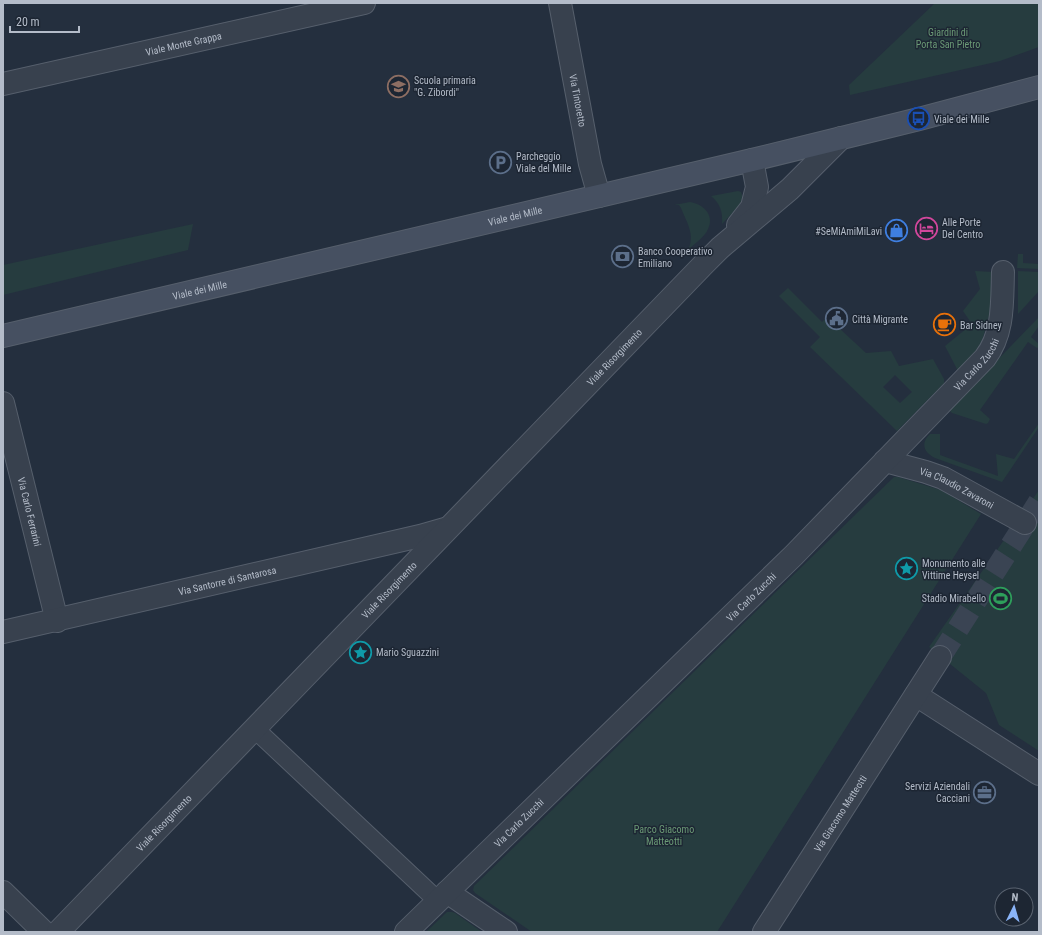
<svg xmlns="http://www.w3.org/2000/svg" width="1042" height="935" font-family="'Roboto Condensed',sans-serif">
  <style>
    .green { fill: #263c3f; fill-rule: evenodd }
    .lines { fill: none; stroke-linecap: round; stroke-linejoin: round }
    .tertiary-tunnel { stroke: #3a4453; stroke-width: 22; stroke-dasharray: 22 11; stroke-linecap: butt }
    .pedestrian-casing { stroke: #565f6c; stroke-width: 20 }
    .minor-casing { stroke: #565f6c; stroke-width: 24 }
    .tertiary-casing { stroke: #565f6c; stroke-width: 24 }
    .secondary-casing { stroke: #565f6c; stroke-width: 24 }
    .pedestrian { stroke: #38414e; stroke-width: 18 }
    .minor { stroke: #38414e; stroke-width: 22 }
    .tertiary { stroke: #38414e; stroke-width: 22 }
    .secondary { stroke: #465061; stroke-width: 22 }
    .labels { text-anchor: middle; dominant-baseline: central; stroke-width: 3; stroke-linejoin: round; paint-order: stroke }
    .park-label { font-size: 10px; fill: #6b9a76; stroke: #1d2633 }
    .street-label { font-size: 10px; fill: #b4bcc9; stroke: #1d2633 }
    .poi-label { font-size: 10px; fill: #b4bcc9; stroke: #1d2633; text-anchor: start }
  </style>
  <rect width="100%" height="100%" fill="#242f3e"/>
  <g class="green">
    <polygon points="935,3 1039,3 1039,47 1000,61 850,95 849,85"/>
    <path d="M738 191 741 192 743 198 739 206 722 224C723 212 720 203 711 196Z"/>
    <path d="M690 202C703 204 715 215 708 229 705 237 694 244 688 250 696 235 686 221 681 208L679 205H674Z"/>
    <polygon points="193,224 188,250 3,295 3,265"/>
    <polygon points="1018,254 1023,254 1023,263 1039,264 1039,269 1017,268"/>
    <polygon points="975,271 993,272 991,308 980,349 958,371 945,346 972,324 963,311 980,289"/>
    <polygon points="1018,271 1039,272 1038,292 1018,314"/>
    <path d="M788 288 822 322 827 317 866 353 891 351 899 366 933 359 944 379V383L897 431 810 347 820 337 779 296ZM895 375 912 392 900 403 883 387Z"/>
    <polygon points="1039,317 1039,326 1031,337 1039,344 1039,347 1037,348 1028,342 980,410 990,419 988,423 986,424 952,413 950,411 951,408"/>
    <path d="M1039 423V427L1002 482 935 458C924 453 920 443 930 434H940V455L998 476 996 454 1014 459Z"/>
    <polygon points="894,477 898,477 941,490 981,514 717,932 532,932 475,893 473,890 474,886"/>
    <polygon points="1039,490 1039,751 999,725 986,693 929,647"/>
    <polygon points="447,912 452,912 455,913 482,932 426,932"/>
  </g>
  <g class="lines">
    <polyline class="tertiary-tunnel" points="940,657 1039,502"/>
    <defs>
      <polyline id="pedestrian" points="255,729 438,901"/>
      <g id="minor">
        <path id="s1" d="M560 3 590 164 599 196"/>
        <path id="s2" d="M3 84 364 3"/>
        <polyline points="738,225 752,207 757,187 752,160"/>
        <path id="s3" d="M3 403 57 621"/>
        <path id="s4" d="M885 461 926 472 943 478 1025 523"/>
        <path id="s5" d="M3 632 420 536 448 528"/>
        <polyline points="916,695 1039,774"/>
        <polyline points="3,892 44,932"/>
        <polyline points="447,892 506,932"/>
        <path id="s6" d="M58 932 704 264 720 248 790 189 841 138"/>
        <path id="s7" d="M406 932 794 555 985 358C1004 333 1002 303 1003 272"/>
      </g>
      <g id="tertiary">
        <path id="s8" d="M764 932 940 657"/>
      </g>
      <g id="secondary">
        <path id="s9" d="M3 336 752 160 919 119 1039 87"/>
      </g>
    </defs>
    <use href="#pedestrian" class="pedestrian-casing"/>
    <use href="#minor" class="minor-casing"/>
    <use href="#tertiary" class="tertiary-casing"/>
    <use href="#secondary" class="secondary-casing"/>
    <use href="#pedestrian" class="pedestrian"/>
    <use href="#minor" class="minor"/>
    <use href="#tertiary" class="tertiary"/>
    <use href="#secondary" class="secondary"/>
  </g>
  <defs>
    <symbol id="school-ring" viewBox="-11 -11 22 22"><circle r="9.5" fill="#1d2633" stroke="#8d6e63" stroke-width="1.5"/><path d="M0-5L7-2L0 1L-7-2ZM-4 1L0 2.5L4 1V4Q0 6-4 4Z" fill="#8d6e63"/></symbol>
    <symbol id="bus-ring" viewBox="-11 -11 22 22"><circle r="9.5" fill="#1d2633" stroke="#1a4fb4" stroke-width="1.5"/><path d="M-5-6H5V4H4V6H2V4H-2V6H-4V4H-5ZM-3.5-4V0h7V-4ZM-3.5 1.2v1.5H-2V1.2ZM2 1.2v1.5H3.5V1.2Z" fill="#1a4fb4"/></symbol>
    <symbol id="parking-ring" viewBox="-11 -11 22 22"><circle r="9.5" fill="#1d2633" stroke="#5c6f8a" stroke-width="1.5"/><path d="M-3.5-5.5H1a3.5 3.5 0 0 1 0 7H-1V5.5H-3.5ZM-1-3.4V-.6H.8a1.4 1.4 0 0 0 0-2.8Z" fill="#5c6f8a"/></symbol>
    <symbol id="hotel-ring" viewBox="-11 -11 22 22"><circle r="9.5" fill="#1d2633" stroke="#d1479c" stroke-width="1.5"/><path d="M-6-4.5h1.5V1H6V5H4.5V3h-9V5H-6ZM-4 0a1.8 1.8 0 1 1 3.6 0ZM.5 0V-2.5h3Q6-2.5 6 0Z" fill="#d1479c"/></symbol>
    <symbol id="shop-ring" viewBox="-11 -11 22 22"><circle r="9.5" fill="#1d2633" stroke="#3f7fe0" stroke-width="1.5"/><path d="M-5-2.5h2.3a2.7 3.5 0 0 1 5.4 0H5L5.5 6h-11ZM-1.5-2.5h3a1.5 2.3 0 0 0-3 0Z" fill="#3f7fe0"/></symbol>
    <symbol id="bank-ring" viewBox="-11 -11 22 22"><circle r="9.5" fill="#1d2633" stroke="#5c6f8a" stroke-width="1.5"/><path d="M-6-4H6V4H-6ZM0-2.3a2.3 2.3 0 1 0 0 4.6a2.3 2.3 0 1 0 0-4.6Z" fill="#5c6f8a"/></symbol>
    <symbol id="civic-ring" viewBox="-11 -11 22 22"><circle r="9.5" fill="#1d2633" stroke="#5c6f8a" stroke-width="1.5"/><path d="M-.6-6.5H3V-4.5H.6V-3L4-1V1h2V6H-6V1h2V-1L-.6-3ZM-1.2 2.5V6h2.4V2.5Z" fill="#5c6f8a"/></symbol>
    <symbol id="cafe-ring" viewBox="-11 -11 22 22"><circle r="9.5" fill="#1d2633" stroke="#e8710a" stroke-width="1.5"/><path d="M-5.5-4.5H6V0H3Q3 3.5 0 3.5H-2.5Q-5.5 3.5-5.5 0ZM3-3.2v2h1.7v-2ZM-6 4.5H4V6H-6Z" fill="#e8710a"/></symbol>
    <symbol id="sight-ring" viewBox="-11 -11 22 22"><circle r="9.5" fill="#1d2633" stroke="#0f9aa8" stroke-width="1.5"/><path d="M0-6L1.8-2.2L6-1.7L2.9 1.2L3.7 5.4L0 3.3L-3.7 5.4L-2.9 1.2L-6-1.7L-1.8-2.2Z" fill="#0f9aa8"/></symbol>
    <symbol id="stadium-ring" viewBox="-11 -11 22 22"><circle r="9.5" fill="#1d2633" stroke="#2e9e5b" stroke-width="1.5"/><path d="M0-5a6.5 5 0 1 0 0 10a6.5 5 0 1 0 0-10ZM-3.5-1.8h7v3.6h-7Z" fill="#2e9e5b"/></symbol>
    <symbol id="office-ring" viewBox="-11 -11 22 22"><circle r="9.5" fill="#1d2633" stroke="#5c6f8a" stroke-width="1.5"/><path d="M-6-3h4V-5.5h4V-3h4V5H-6ZM-1-4.5V-3h2v-1.5ZM-6 0V1H6V0Z" fill="#5c6f8a"/></symbol>
  </defs>
  <g fill-rule="evenodd">
    <use href="#school-ring" x="386" y="74" width="25" height="25"/>
    <use href="#bus-ring" x="906" y="106" width="25" height="25"/>
    <use href="#parking-ring" x="488" y="150" width="25" height="25"/>
    <use href="#hotel-ring" x="914" y="216" width="25" height="25"/>
    <use href="#shop-ring" x="884" y="218" width="25" height="25"/>
    <use href="#bank-ring" x="610" y="244" width="25" height="25"/>
    <use href="#civic-ring" x="824" y="306" width="25" height="25"/>
    <use href="#cafe-ring" x="932" y="312" width="25" height="25"/>
    <use href="#sight-ring" x="894" y="556" width="25" height="25"/>
    <use href="#stadium-ring" x="988" y="586" width="25" height="25"/>
    <use href="#sight-ring" x="348" y="640" width="25" height="25"/>
    <use href="#office-ring" x="972" y="780" width="25" height="25"/>
  </g>
  <g class="labels">
    <g class="park-label">
      <text x="948" y="32">Giardini di<tspan x="948" dy="12">Porta San Pietro</tspan></text>
      <text x="664" y="829">Parco Giacomo<tspan x="664" dy="12">Matteotti</tspan></text>
    </g>
    <g class="street-label">
      <text stroke="none"><textPath href="#s2" startOffset="185">Viale Monte Grappa</textPath></text>
      <text stroke="none"><textPath href="#s1" startOffset="99">Via Tintoretto</textPath></text>
      <text stroke="none"><textPath href="#s9" startOffset="526">Viale dei Mille</textPath></text>
      <text stroke="none"><textPath href="#s9" startOffset="202">Viale dei Mille</textPath></text>
      <text stroke="none"><textPath href="#s6" startOffset="800">Viale Risorgimento</textPath></text>
      <text stroke="none"><textPath href="#s7" startOffset="805">Via Carlo Zucchi</textPath></text>
      <text stroke="none"><textPath href="#s4" startOffset="77">Via Claudio Zavaroni</textPath></text>
      <text stroke="none"><textPath href="#s3" startOffset="112">Via Carlo Ferrarini</textPath></text>
      <text stroke="none"><textPath href="#s5" startOffset="230">Via Santorre di Santarosa</textPath></text>
      <text stroke="none"><textPath href="#s6" startOffset="476">Viale Risorgimento</textPath></text>
      <text stroke="none"><textPath href="#s7" startOffset="481">Via Carlo Zucchi</textPath></text>
      <text stroke="none"><textPath href="#s8" startOffset="141">Via Giacomo Matteotti</textPath></text>
      <text stroke="none"><textPath href="#s6" startOffset="152">Viale Risorgimento</textPath></text>
      <text stroke="none"><textPath href="#s7" startOffset="157">Via Carlo Zucchi</textPath></text>
    </g>
    <g class="poi-label">
      <text x="414" y="80">Scuola primaria<tspan x="414" dy="12">"G. Zibordi"</tspan></text>
      <text x="934" y="119">Viale dei Mille</text>
      <text x="516" y="156">Parcheggio<tspan x="516" dy="12">Viale del Mille</tspan></text>
      <text x="942" y="222">Alle Porte<tspan x="942" dy="12">Del Centro</tspan></text>
      <text x="882" y="231" text-anchor="end">#SeMiAmiMiLavi</text>
      <text x="638" y="251">Banco Cooperativo<tspan x="638" dy="12">Emiliano</tspan></text>
      <text x="852" y="319">Città Migrante</text>
      <text x="960" y="325">Bar Sidney</text>
      <text x="922" y="563">Monumento alle<tspan x="922" dy="12">Vittime Heysel</tspan></text>
      <text x="986" y="598" text-anchor="end">Stadio Mirabello</text>
      <text x="376" y="652">Mario Sguazzini</text>
      <text x="970" y="786" text-anchor="end">Servizi Aziendali<tspan x="970" dy="12">Cacciani</tspan></text>
    </g>
  </g>
  <rect width="1042" height="935" fill="none" stroke="#b4bcc9" stroke-width="8"/>
  <g transform="translate(1014 907) rotate(5)"><circle r="19" fill="#1d2633" stroke="#59626f"/>
  <path d="M0-3L7 15L0 10L-7 15Z" fill="#8ab4f8"/>
  <text y="-6" font-size="11" font-weight="bold" text-anchor="middle" fill="#b4bcc9">N</text>
  </g>
  <path d="M10 26v6h69v-6" fill="none" stroke="#b4bcc9" stroke-width="2"/>
  <text x="16" y="26" font-size="12" fill="#b4bcc9" stroke="#1d2633" stroke-width="3" paint-order="stroke">20 m</text>
</svg>
